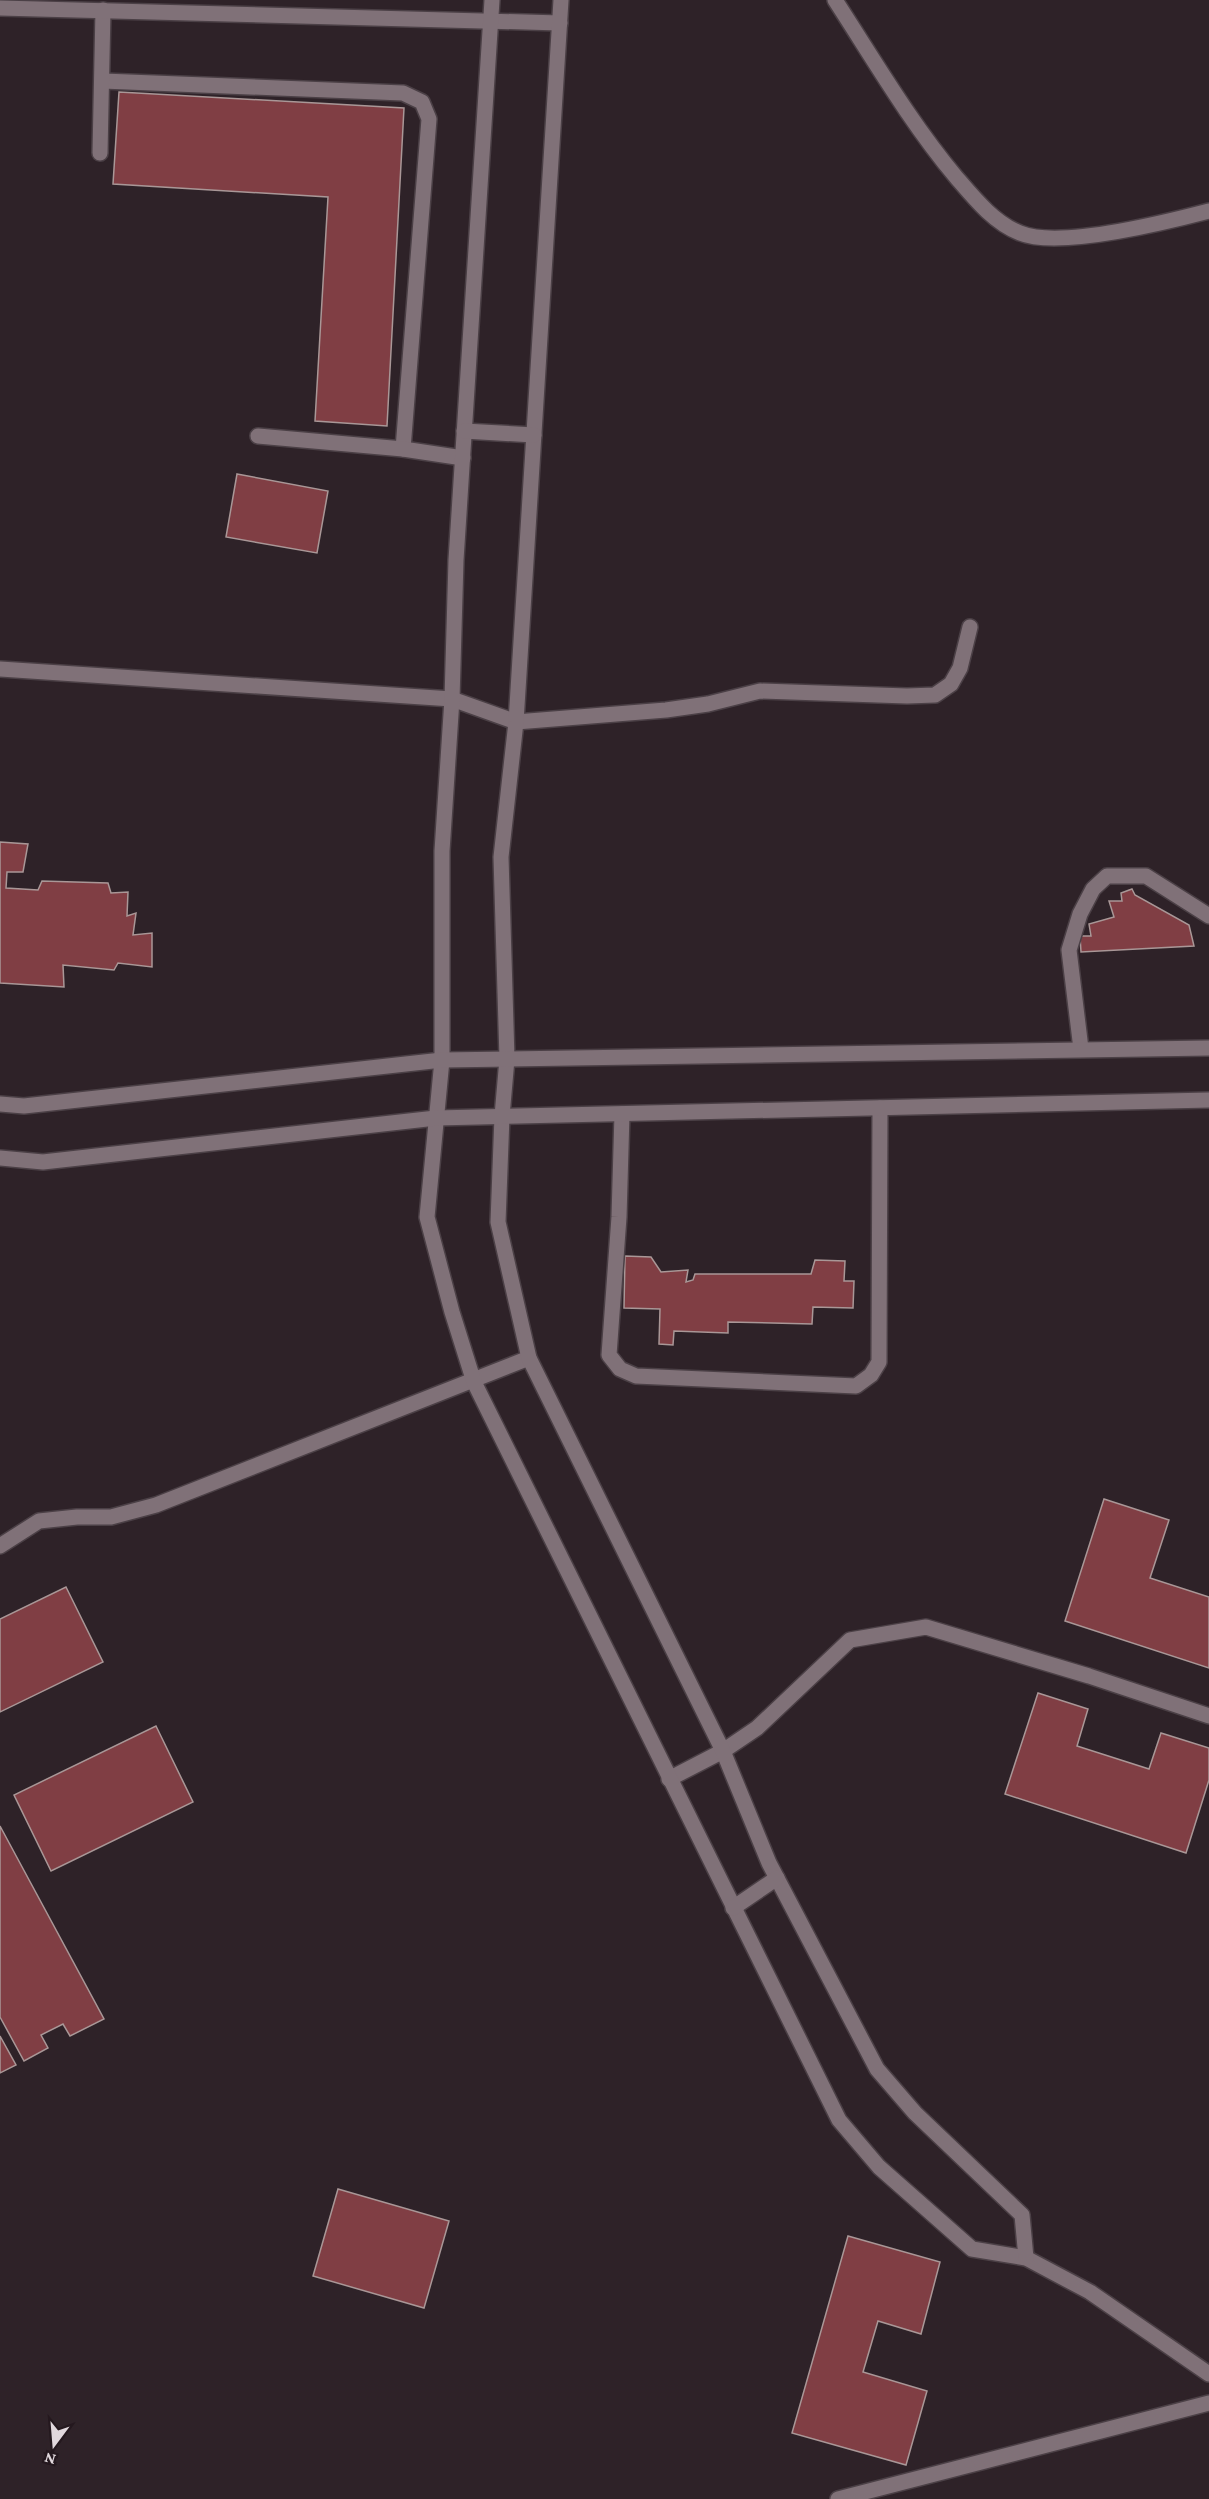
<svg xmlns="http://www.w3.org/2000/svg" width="1209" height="2499" font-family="'Crimson Pro',serif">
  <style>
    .building { fill: #803e44; stroke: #a99797; stroke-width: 1.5 }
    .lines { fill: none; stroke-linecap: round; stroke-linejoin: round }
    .service-casing { stroke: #4b4046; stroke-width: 18 }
    .minor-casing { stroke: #4b4046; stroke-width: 18 }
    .tertiary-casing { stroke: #4b4046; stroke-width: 18 }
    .service { stroke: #807178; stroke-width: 15 }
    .minor { stroke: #807178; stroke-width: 15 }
    .tertiary { stroke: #807178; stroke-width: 15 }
  </style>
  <rect width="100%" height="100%" fill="#2e2228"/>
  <g class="building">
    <polygon points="119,92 404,108 387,426 315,421 328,197 113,184"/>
    <polygon points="237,474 328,491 317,553 226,537"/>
    <polygon points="0,842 28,844 23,872 7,872 6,888 38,890 42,881 108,883 111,893 128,892 127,916 136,913 133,935 152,933 152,967 118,963 114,970 63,965 64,987 0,983"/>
    <polygon points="1132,889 1135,895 1189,925 1194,946 1081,952 1080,936 1091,936 1089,924 1114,917 1109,901 1122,901 1121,893"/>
    <polygon points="625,1256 651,1257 661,1272 688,1270 686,1282 693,1280 695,1274 811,1274 815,1260 845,1261 844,1281 854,1281 853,1308 813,1307 812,1324 728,1322 728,1333 674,1331 673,1345 659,1344 660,1309 624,1308"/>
    <polygon points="1104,1499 1169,1520 1150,1578 1209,1597 1209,1668 1065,1621"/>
    <polygon points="66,1587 103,1662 0,1712 0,1619"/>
    <polygon points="1038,1693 1088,1709 1077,1746 1149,1769 1161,1733 1209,1748 1209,1780 1186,1853 1005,1794"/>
    <polygon points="156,1726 193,1802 51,1871 14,1795"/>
    <polygon points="0,1826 104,2019 70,2036 63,2024 41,2035 48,2048 24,2061 0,2017"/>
    <polygon points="0,2036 16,2065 0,2073"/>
    <polygon points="338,2189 449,2221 424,2308 313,2276"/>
    <polygon points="848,2236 940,2262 921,2334 878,2321 863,2372 927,2391 906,2465 792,2433"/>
  </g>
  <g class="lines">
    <defs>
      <g id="service">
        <path d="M835 0C874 60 910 122 956 177 974 198 994 223 1020 233 1059 249 1167 222 1209 211"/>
        <polyline points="103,81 403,93 422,102 429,119 403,449"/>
        <polyline points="100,153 103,10"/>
        <polyline points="258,436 403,449 463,458"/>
        <polyline points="1081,1049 1069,950 1080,914 1093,889 1107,876 1146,876 1209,916"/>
      </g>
      <g id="minor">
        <polyline points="0,8 560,23"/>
        <polyline points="0,669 452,699 516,722 666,710 708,704 760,691 907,696 935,695 951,684 960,668 970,627"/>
        <polyline points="622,1114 619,1217 609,1355 620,1369 636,1376 856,1386 871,1375 879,1362 880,1108"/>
        <polyline points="0,1546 39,1521 77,1517 111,1517 156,1505 529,1358"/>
        <polyline points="669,1779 723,1751 757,1728 850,1640 926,1627 1089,1676 1209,1716"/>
        <polyline points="838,2499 1209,2403"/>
      </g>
      <g id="tertiary">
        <polyline points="492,0 456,560 452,699 442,851 442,1060 427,1217 452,1312 474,1382 839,2120 879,2167 972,2249 1026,2258 1090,2292 1209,2374"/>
        <polyline points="561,0 516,722 501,857 507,1059 502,1116 498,1222 529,1358 723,1751 769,1863 877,2069 915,2113 1022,2215 1026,2258"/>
        <polyline points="464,431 534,435"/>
        <polyline points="0,1104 24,1106 442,1060 1209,1048"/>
        <polyline points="0,1158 43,1162 436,1118 1209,1100"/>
        <polyline points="733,1908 777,1878"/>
      </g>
    </defs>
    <use href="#service" class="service-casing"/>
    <use href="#minor" class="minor-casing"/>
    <use href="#tertiary" class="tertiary-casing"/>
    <use href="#service" class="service"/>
    <use href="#minor" class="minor"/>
    <use href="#tertiary" class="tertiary"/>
  </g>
  <g transform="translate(54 2445) rotate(196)" stroke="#24181e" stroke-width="4.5" paint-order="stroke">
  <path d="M0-4.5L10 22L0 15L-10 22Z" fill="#e1d8dd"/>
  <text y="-9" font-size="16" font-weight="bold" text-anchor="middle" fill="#e1d8dd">N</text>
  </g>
</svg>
